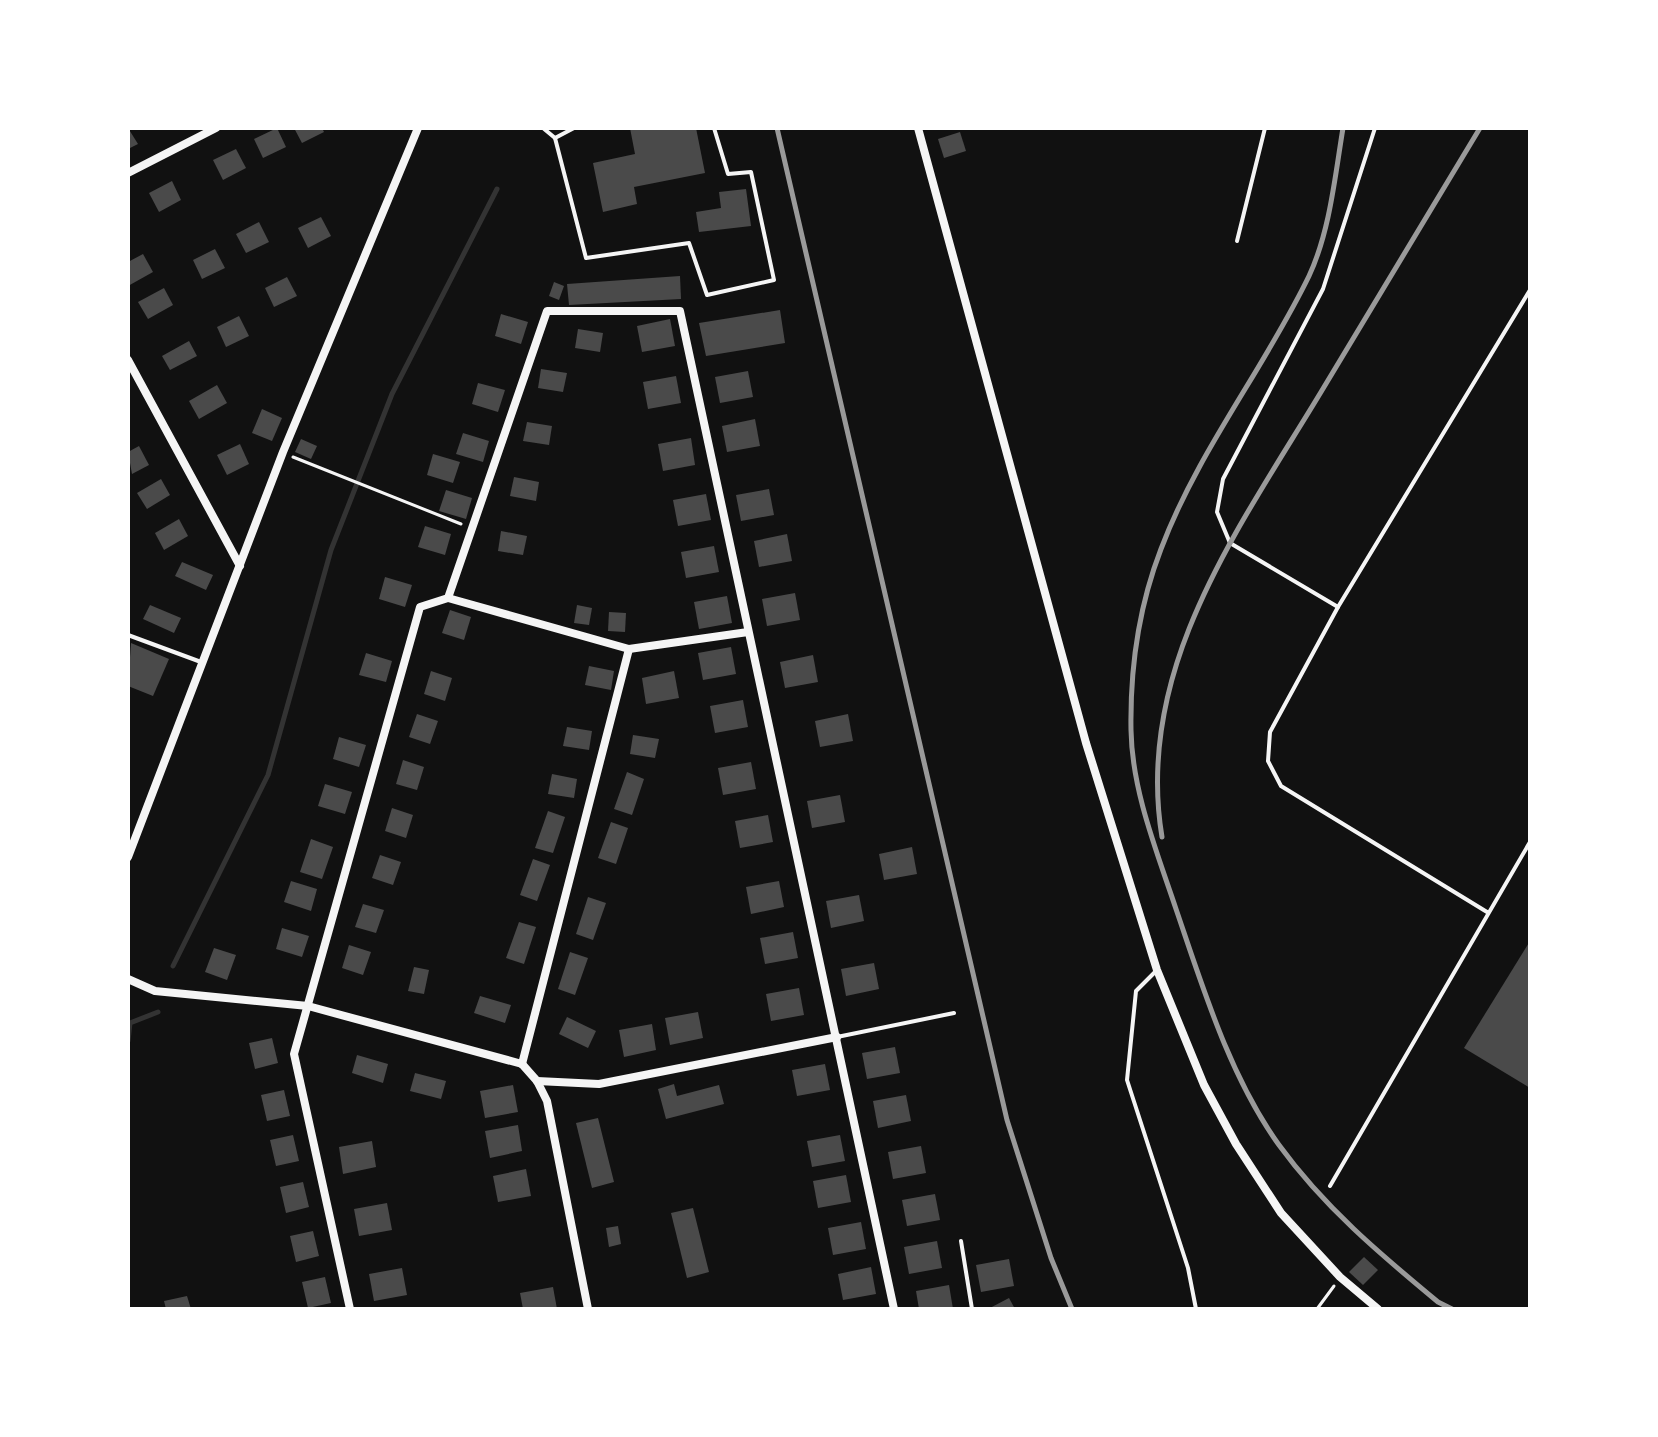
<svg xmlns="http://www.w3.org/2000/svg" width="1658" height="1437" font-family="Ubuntu,sans-serif">
  <style>
    .lines { fill: none; stroke-linecap: round; stroke-linejoin: round }
    .stream { stroke: #333; stroke-width: 5 }
    .building { fill: #4a4a4a }
    .path { stroke: #f5f5f5; stroke-width: 3 }
    .service { stroke: #f5f5f5; stroke-width: 4 }
    .minor { stroke: #f5f5f5; stroke-width: 8 }
    .rail { stroke: #9a9a9a; stroke-width: 5 }
  </style>
  <rect width="100%" height="100%" fill="#111"/>
  <g class="lines">
    <g class="stream">
      <polyline points="173,966 268,775 331,550 392,394 497,189"/>
      <polyline points="128,1041 130,1023 158,1012"/>
    </g>
  </g>
  <g class="building">
    <polygon points="128,128 138,144 128,149"/>
    <polygon points="277,128 286,147 263,158 254,139"/>
    <polygon points="294,128 322,128 324,132 302,143"/>
    <polygon points="630,128 696,128 705,173 634,187 637,204 603,212 593,163 635,154"/>
    <polygon points="960,132 966,151 944,158 938,139"/>
    <polygon points="236,149 246,168 223,180 213,160"/>
    <polygon points="172,181 181,200 159,212 149,193"/>
    <polygon points="746,189 751,226 699,232 696,212 721,208 719,192"/>
    <polygon points="321,217 331,236 308,248 298,228"/>
    <polygon points="259,222 269,242 246,253 236,234"/>
    <polygon points="215,249 225,268 202,279 193,260"/>
    <polygon points="143,254 153,272 128,286 128,262"/>
    <polygon points="680,276 681,299 569,305 567,284"/>
    <polygon points="287,277 297,296 274,307 265,288"/>
    <polygon points="554,282 564,286 559,300 549,296"/>
    <polygon points="164,288 173,305 148,319 138,302"/>
    <polygon points="780,310 785,343 706,356 699,323"/>
    <polygon points="501,314 528,322 521,344 495,336"/>
    <polygon points="239,316 249,336 226,347 217,327"/>
    <polygon points="670,319 675,346 642,352 637,326"/>
    <polygon points="578,329 603,333 600,352 575,348"/>
    <polygon points="189,341 197,356 170,370 162,356"/>
    <polygon points="541,369 567,373 563,392 538,388"/>
    <polygon points="748,371 753,397 720,403 715,377"/>
    <polygon points="676,376 681,403 648,409 643,382"/>
    <polygon points="478,383 505,390 498,412 472,404"/>
    <polygon points="217,385 227,403 199,419 189,401"/>
    <polygon points="262,409 282,418 272,441 252,433"/>
    <polygon points="755,419 760,446 727,452 722,426"/>
    <polygon points="527,422 552,426 549,445 523,441"/>
    <polygon points="463,433 489,441 483,462 456,454"/>
    <polygon points="691,438 695,465 663,471 658,444"/>
    <polygon points="301,439 317,446 311,459 295,452"/>
    <polygon points="240,444 249,464 227,475 217,455"/>
    <polygon points="139,446 149,465 132,474 128,452"/>
    <polygon points="433,454 460,462 453,483 427,475"/>
    <polygon points="514,477 539,482 536,501 510,496"/>
    <polygon points="161,479 170,495 147,509 137,493"/>
    <polygon points="769,489 774,515 741,521 736,495"/>
    <polygon points="446,490 472,498 466,519 439,511"/>
    <polygon points="706,494 711,520 678,526 673,500"/>
    <polygon points="179,519 188,536 164,550 155,533"/>
    <polygon points="425,526 451,534 445,555 418,547"/>
    <polygon points="501,531 527,536 523,555 498,551"/>
    <polygon points="787,534 792,561 759,567 754,541"/>
    <polygon points="714,546 719,572 686,578 681,552"/>
    <polygon points="182,562 213,575 206,590 175,576"/>
    <polygon points="385,577 412,585 405,607 379,599"/>
    <polygon points="795,593 800,620 767,626 762,599"/>
    <polygon points="727,596 732,623 699,629 694,602"/>
    <polygon points="150,605 181,618 174,633 143,619"/>
    <polygon points="577,605 592,608 589,625 574,623"/>
    <polygon points="450,610 471,617 464,640 442,633"/>
    <polygon points="609,612 626,613 625,632 608,631"/>
    <polygon points="131,643 169,659 153,696 128,686"/>
    <polygon points="731,647 736,674 703,680 698,653"/>
    <polygon points="366,653 392,661 386,682 359,675"/>
    <polygon points="813,655 818,682 785,688 780,662"/>
    <polygon points="589,666 614,671 611,690 585,685"/>
    <polygon points="431,671 452,678 445,701 424,694"/>
    <polygon points="674,671 679,698 646,704 642,678"/>
    <polygon points="743,700 748,727 715,733 710,706"/>
    <polygon points="417,714 438,721 430,744 409,737"/>
    <polygon points="848,714 853,741 820,747 815,721"/>
    <polygon points="567,727 592,731 589,750 563,746"/>
    <polygon points="633,735 659,739 655,758 630,754"/>
    <polygon points="339,737 366,745 359,767 333,759"/>
    <polygon points="403,760 424,767 417,790 396,784"/>
    <polygon points="751,762 756,789 723,795 718,768"/>
    <polygon points="627,772 644,779 632,815 614,809"/>
    <polygon points="552,774 577,779 574,798 548,794"/>
    <polygon points="325,784 352,792 345,814 318,806"/>
    <polygon points="840,795 845,822 812,828 807,801"/>
    <polygon points="392,808 413,815 406,838 385,831"/>
    <polygon points="548,811 565,817 553,853 535,848"/>
    <polygon points="768,815 773,842 740,848 735,821"/>
    <polygon points="611,822 628,828 616,864 598,858"/>
    <polygon points="311,839 333,847 322,879 300,872"/>
    <polygon points="912,847 917,874 884,880 879,854"/>
    <polygon points="380,855 401,862 393,885 372,878"/>
    <polygon points="533,859 550,865 537,901 520,895"/>
    <polygon points="291,881 317,889 311,911 284,902"/>
    <polygon points="779,881 784,907 751,914 746,887"/>
    <polygon points="859,895 864,921 831,928 826,901"/>
    <polygon points="588,897 606,903 593,940 576,934"/>
    <polygon points="363,904 384,910 376,933 355,927"/>
    <polygon points="519,922 536,927 524,964 506,958"/>
    <polygon points="282,928 309,936 302,957 276,949"/>
    <polygon points="793,932 798,958 765,964 760,938"/>
    <polygon points="1530,941 1530,1088 1464,1048"/>
    <polygon points="349,945 371,952 363,975 342,968"/>
    <polygon points="214,948 236,955 227,980 205,972"/>
    <polygon points="570,952 588,958 575,995 558,989"/>
    <polygon points="874,963 879,989 846,996 841,969"/>
    <polygon points="414,967 429,970 424,994 408,991"/>
    <polygon points="799,988 804,1015 771,1021 766,994"/>
    <polygon points="480,996 511,1005 505,1023 474,1013"/>
    <polygon points="698,1012 703,1038 670,1045 665,1018"/>
    <polygon points="567,1017 596,1031 588,1048 559,1034"/>
    <polygon points="652,1024 656,1050 624,1057 619,1030"/>
    <polygon points="272,1038 278,1063 255,1069 249,1043"/>
    <polygon points="895,1047 900,1073 867,1079 862,1053"/>
    <polygon points="357,1055 388,1064 383,1083 352,1073"/>
    <polygon points="825,1064 830,1090 797,1096 792,1070"/>
    <polygon points="415,1073 446,1081 441,1099 410,1091"/>
    <polygon points="674,1084 677,1096 719,1085 724,1104 666,1119 658,1089"/>
    <polygon points="513,1085 518,1112 485,1118 480,1091"/>
    <polygon points="284,1090 290,1116 267,1121 261,1095"/>
    <polygon points="906,1095 911,1121 878,1128 873,1101"/>
    <polygon points="598,1118 614,1182 592,1188 576,1123"/>
    <polygon points="518,1125 522,1151 490,1158 485,1131"/>
    <polygon points="293,1135 299,1161 276,1166 270,1140"/>
    <polygon points="840,1135 845,1161 812,1167 807,1141"/>
    <polygon points="372,1141 376,1167 343,1174 339,1147"/>
    <polygon points="921,1146 926,1173 893,1179 888,1152"/>
    <polygon points="526,1169 531,1196 498,1202 493,1176"/>
    <polygon points="846,1175 851,1202 818,1208 813,1181"/>
    <polygon points="303,1182 309,1207 286,1213 280,1187"/>
    <polygon points="935,1194 940,1220 907,1226 902,1200"/>
    <polygon points="387,1203 392,1230 359,1236 354,1209"/>
    <polygon points="693,1208 709,1272 687,1278 671,1213"/>
    <polygon points="861,1222 866,1249 833,1255 828,1228"/>
    <polygon points="618,1226 621,1244 609,1247 606,1228"/>
    <polygon points="313,1231 319,1256 296,1262 290,1236"/>
    <polygon points="937,1241 942,1268 909,1274 904,1247"/>
    <polygon points="1364,1257 1378,1270 1363,1285 1349,1272"/>
    <polygon points="1009,1259 1014,1286 981,1292 976,1265"/>
    <polygon points="871,1267 876,1294 843,1300 838,1274"/>
    <polygon points="402,1268 407,1295 374,1301 369,1274"/>
    <polygon points="325,1277 331,1303 308,1308 302,1282"/>
    <polygon points="949,1285 953,1309 919,1309 916,1291"/>
    <polygon points="553,1287 557,1309 523,1309 520,1293"/>
    <polygon points="187,1296 191,1309 166,1309 164,1301"/>
    <polygon points="1009,1298 1015,1309 988,1309"/>
  </g>
  <g class="lines">
    <g class="path">
      <polyline points="293,457 461,524"/>
      <polyline points="1317,1309 1334,1286"/>
    </g>
    <g class="service">
      <polyline points="543,128 555,138 586,258 689,243 707,295 774,280 751,172 728,174 714,128"/>
      <polyline points="555,138 574,128"/>
      <polyline points="1237,241 1265,128"/>
      <polyline points="1338,607 1230,543 1217,512 1223,479 1323,289 1375,128"/>
      <polyline points="128,635 201,662"/>
      <polyline points="1487,912 1281,786 1268,761 1270,732 1338,607 1530,290"/>
      <polyline points="1155,972 1136,991 1127,1080 1188,1268 1196,1309"/>
      <polyline points="837,1037 954,1013"/>
      <polyline points="1330,1186 1530,842"/>
      <polyline points="961,1241 972,1309"/>
    </g>
    <g class="minor">
      <polyline points="918,128 1086,743 1157,970 1204,1085 1236,1144 1281,1213 1340,1277 1378,1309"/>
      <polyline points="128,173 216,128"/>
      <polyline points="128,360 240,566"/>
      <polyline points="448,598 629,649 748,632"/>
      <polyline points="128,857 283,452 418,128"/>
      <polyline points="128,979 155,991 308,1006 522,1064"/>
      <polyline points="522,1064 629,649"/>
      <polyline points="522,1064 537,1081 547,1101 588,1309"/>
      <polyline points="537,1081 599,1084 837,1037"/>
      <polyline points="350,1309 294,1054 420,607 448,598 547,311 680,311 894,1309"/>
    </g>
    <g class="rail">
      <polyline points="777,128 1007,1120 1051,1258 1072,1309"/>
      <path d="M1343 128C1335 176 1330 231 1309 276 1264 369 1198 451 1161 549 1139 606 1130 669 1131 730 1132 791 1157 852 1176 909 1203 988 1230 1077 1279 1145 1324 1207 1380 1254 1438 1302L1452 1309"/>
      <path d="M1162 837C1134 669 1239 528 1321 392 1374 304 1427 216 1480 128"/>
    </g>
  </g>
  <rect width="1658" height="1437" fill="none" stroke="#ffffff" stroke-width="260"/>
</svg>
